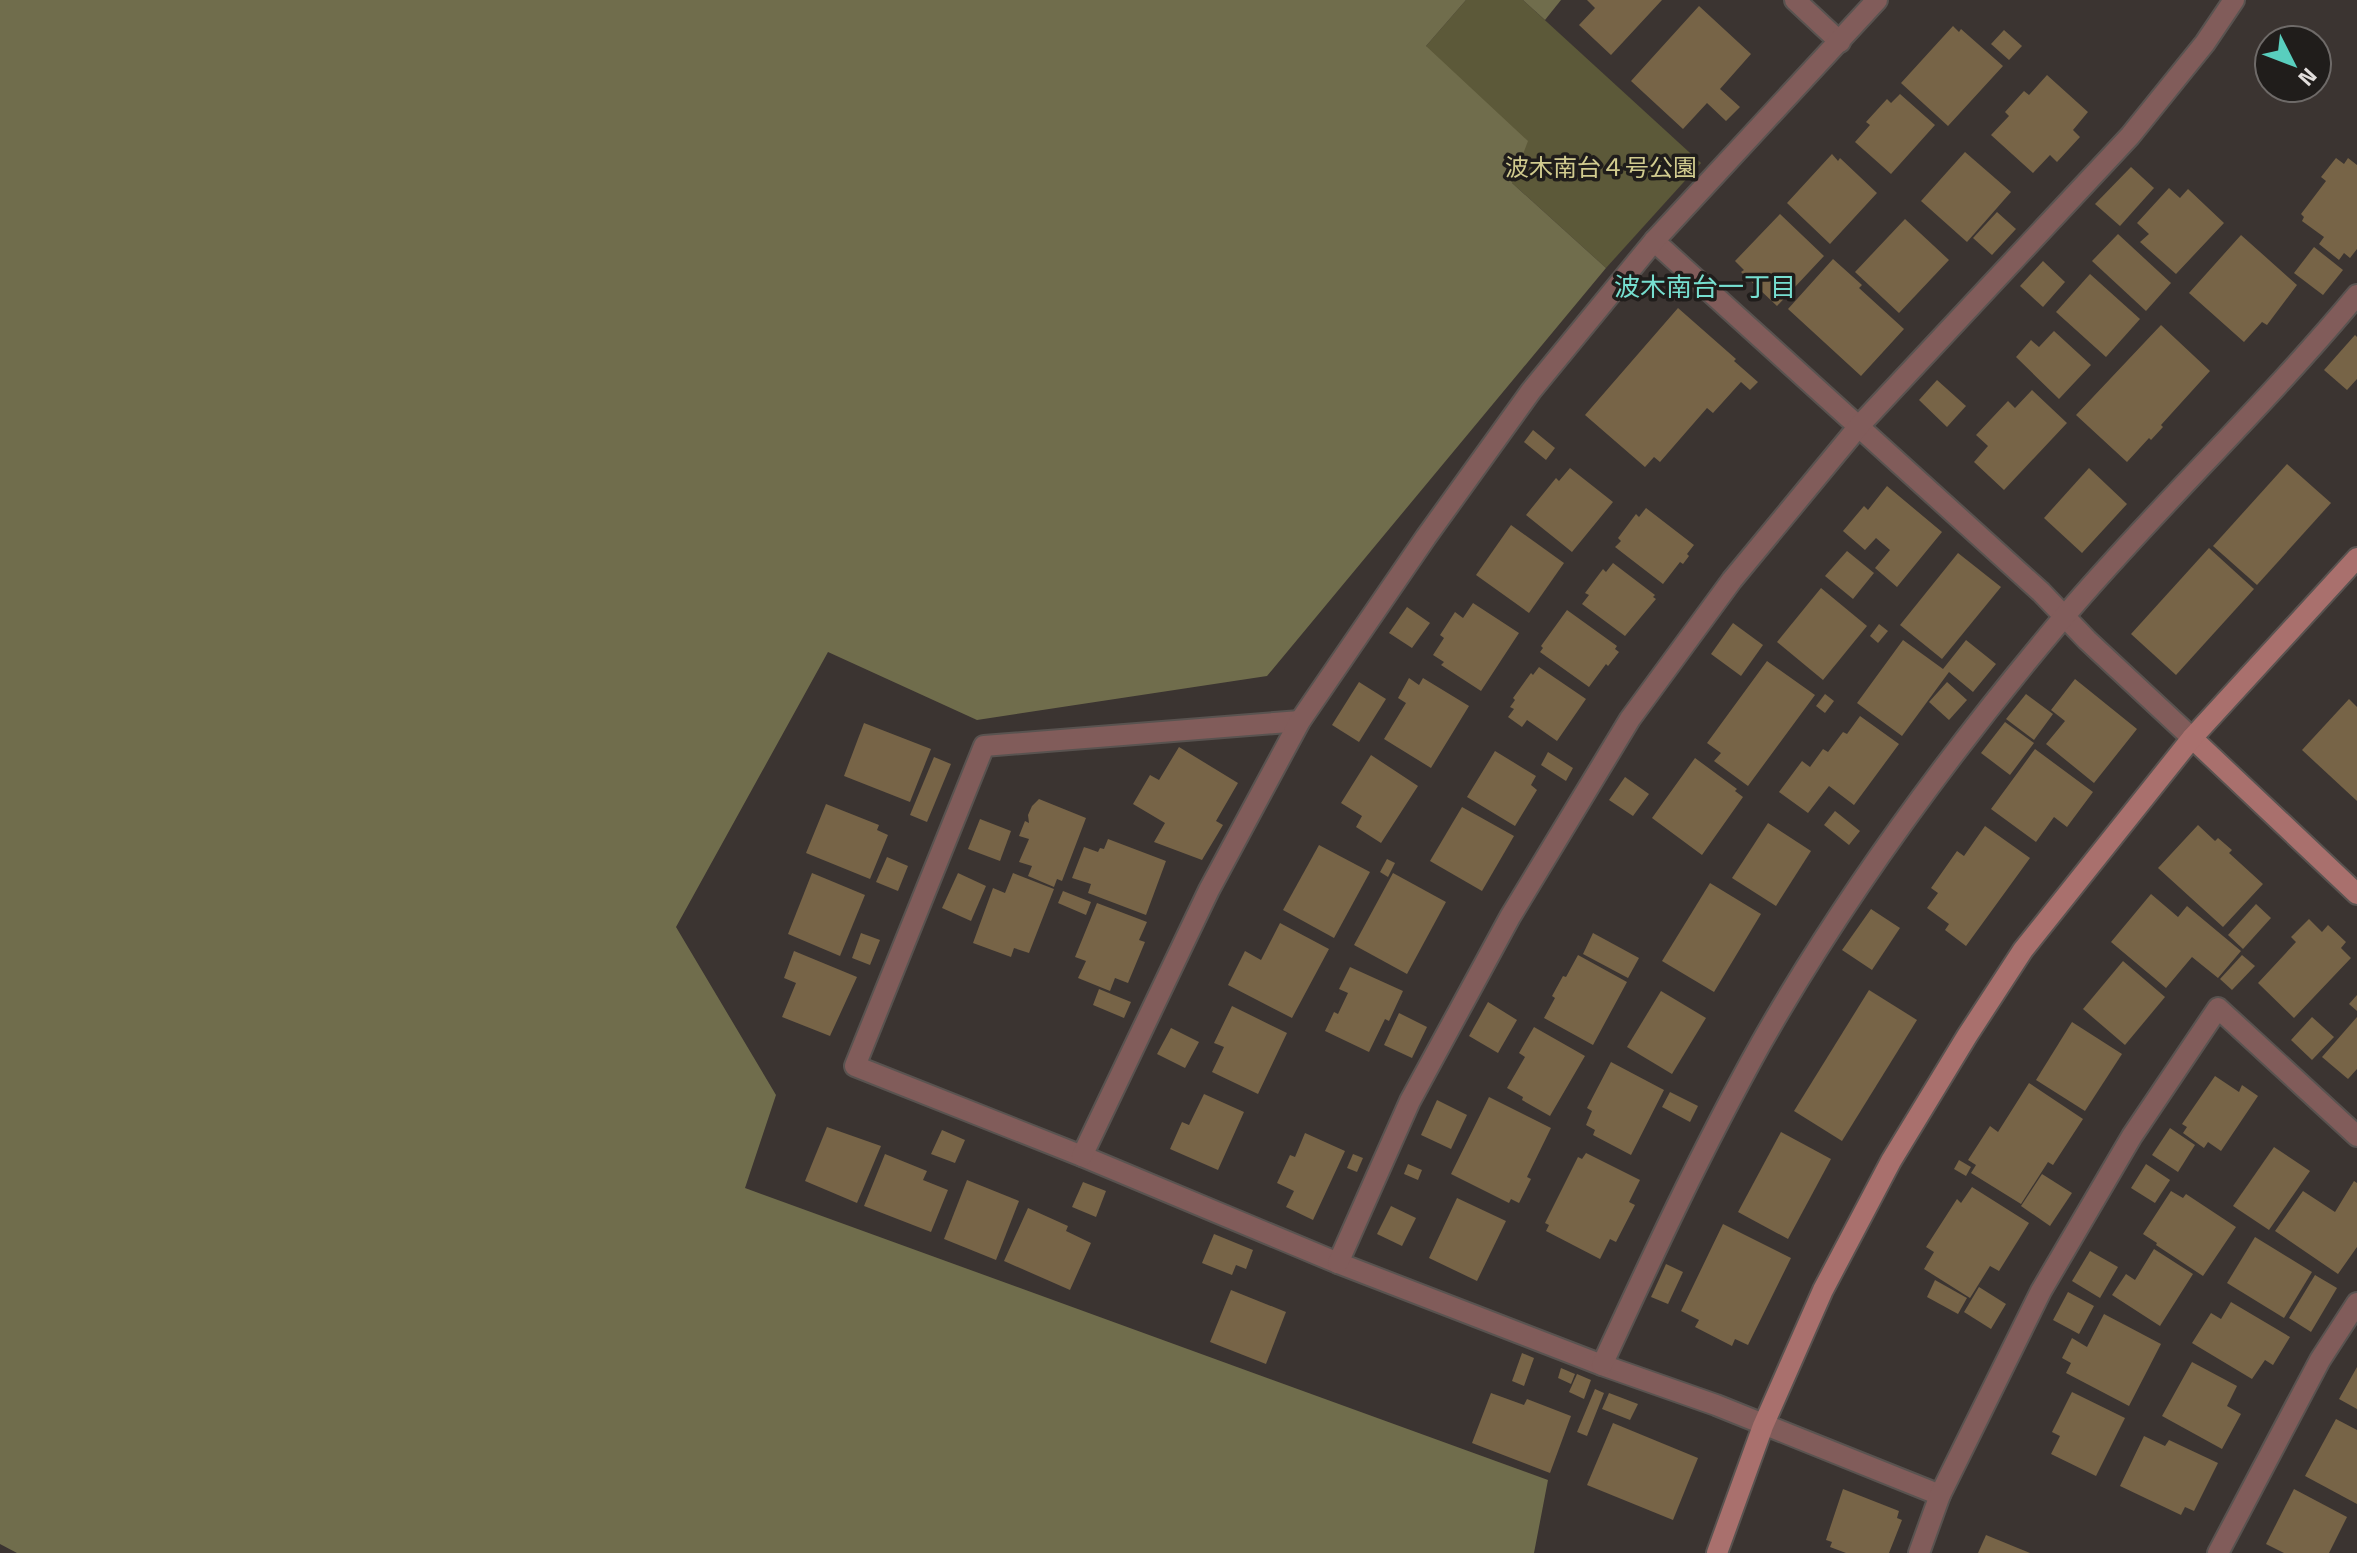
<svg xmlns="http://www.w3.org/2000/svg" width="2357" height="1553" font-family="'Titillium Web','Noto Sans JP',sans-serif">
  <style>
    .green { fill: #5c5939 }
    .forest { fill: #706d4c }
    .building { fill: #776447 }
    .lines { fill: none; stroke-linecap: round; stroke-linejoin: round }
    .street-casing { stroke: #595350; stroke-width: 24 }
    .secondary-casing { stroke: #595350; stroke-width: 24 }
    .street { stroke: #815c5a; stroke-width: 20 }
    .secondary { stroke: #a9706d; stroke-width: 20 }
    .labels { text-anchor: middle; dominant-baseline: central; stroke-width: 7; stroke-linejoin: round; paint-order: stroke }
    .park-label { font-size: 24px; fill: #d1cb8f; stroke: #201d1b }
    .neighbourhood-label { font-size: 26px; fill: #76dfd0; stroke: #201d1b }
  </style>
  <rect width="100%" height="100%" fill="#3b3431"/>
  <polygon class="green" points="1466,0 1523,0 1701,163 1606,268 1512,183 1426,46"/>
  <g class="forest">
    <polygon points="0,0 1466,0 1426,46 1528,141 1512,183 1606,268 1267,676 977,720 828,652 676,927 776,1095 745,1188 1548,1480 1534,1553 17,1553 0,1544"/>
    <polygon points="1523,0 1561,0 1545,20"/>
  </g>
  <g class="building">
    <polygon points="1587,0 1662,0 1611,55 1579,25 1595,8"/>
    <polygon points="1699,6 1751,54 1720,89 1740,107 1726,121 1707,103 1683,129 1631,81"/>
    <polygon points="1953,26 1959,32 1961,29 2003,66 1948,126 1901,83"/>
    <polygon points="2004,30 2022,46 2009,60 1991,44"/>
    <polygon points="2047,75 2088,112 2073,130 2080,137 2057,162 2050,155 2033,173 1991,135 2009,116 2005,112 2024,91 2029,95"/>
    <polygon points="1900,94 1935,125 1891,174 1855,142 1870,125 1866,122 1887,99 1891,103"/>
    <polygon points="1965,152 2011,192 1967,242 1921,201"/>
    <polygon points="1832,154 1838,161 1840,158 1877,193 1830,244 1787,203"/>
    <polygon points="2336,158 2344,164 2348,158 2357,165 2357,249 2350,258 2344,253 2339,260 2319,244 2324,237 2302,221 2304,217 2301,214 2326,181 2321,177"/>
    <polygon points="2131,167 2154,188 2120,226 2095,204"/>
    <polygon points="2169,188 2180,198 2188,189 2224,223 2176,274 2140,242 2149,234 2137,223"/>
    <polygon points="1997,212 2016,229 1992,255 1973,238"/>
    <polygon points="1780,214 1824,256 1777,306 1741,272 1744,270 1735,261"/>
    <polygon points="1905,219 1949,260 1899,313 1855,272"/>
    <polygon points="2118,234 2171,283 2146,311 2092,261"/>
    <polygon points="2241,235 2297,285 2267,325 2262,322 2244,342 2189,293"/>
    <polygon points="2314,247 2343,270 2323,295 2294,273"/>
    <polygon points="1833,259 1862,285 1859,288 1904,329 1861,376 1788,309"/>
    <polygon points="2043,261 2065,282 2043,307 2020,286"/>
    <polygon points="2090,274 2140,319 2106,357 2056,312"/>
    <polygon points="1678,308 1736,359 1734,361 1758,382 1750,390 1741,382 1713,413 1707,408 1660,462 1654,457 1645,467 1585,415"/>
    <polygon points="2161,325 2210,371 2161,425 2163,427 2151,440 2149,438 2127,462 2076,415"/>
    <polygon points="2054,331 2091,365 2059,399 2016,357 2031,340 2039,347"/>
    <polygon points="2355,335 2357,337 2357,379 2347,390 2324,370"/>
    <polygon points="1937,380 1966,406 1947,427 1919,400"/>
    <polygon points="2032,390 2067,423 2004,490 1974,462 1988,446 1976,435 2008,401 2015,408"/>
    <polygon points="1533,430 1555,448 1546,460 1524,442"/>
    <polygon points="2287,464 2331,503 2257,585 2213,546"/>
    <polygon points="1570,468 1613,502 1572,552 1526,515 1556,478 1559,481"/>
    <polygon points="2089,468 2127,504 2082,553 2044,518"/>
    <polygon points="1887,486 1942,532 1897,587 1875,568 1890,550 1876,538 1865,550 1843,531 1864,506 1868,510"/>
    <polygon points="1646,508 1694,545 1687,554 1689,556 1683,564 1680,562 1663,584 1615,547 1621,541 1618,538 1636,514 1639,517"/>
    <polygon points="1511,525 1564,563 1529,613 1476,575"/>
    <polygon points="2209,548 2254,589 2176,675 2131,634"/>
    <polygon points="1847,551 1874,573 1853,599 1825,576"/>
    <polygon points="1958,553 2001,587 1942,659 1900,625"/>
    <polygon points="1613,563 1655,595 1653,597 1656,599 1625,636 1582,604 1589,595 1585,593 1603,569 1606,572"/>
    <polygon points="1821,588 1867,626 1823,680 1777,642"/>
    <polygon points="1473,603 1519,633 1481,691 1441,665 1444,662 1433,655 1444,638 1440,635 1455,612 1463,618"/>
    <polygon points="1407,607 1430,623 1412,648 1389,633"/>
    <polygon points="1567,610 1617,646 1615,649 1619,652 1608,666 1606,664 1589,687 1540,652 1543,648 1541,646"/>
    <polygon points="1733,623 1763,645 1741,676 1711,654"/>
    <polygon points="1879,624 1888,631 1878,643 1870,636"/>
    <polygon points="1903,640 1943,669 1966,640 1996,664 1973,692 1949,672 1902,736 1857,703"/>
    <polygon points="1767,661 1815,695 1748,786 1714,761 1721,753 1707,743"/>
    <polygon points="1539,667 1586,699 1557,741 1527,720 1522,727 1508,717 1514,709 1510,707 1515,700 1513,698 1531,673 1533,675"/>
    <polygon points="1409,678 1419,685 1423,678 1469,706 1431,768 1384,739 1406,703 1398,698"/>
    <polygon points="2075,679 2137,729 2094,783 2046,744 2065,721 2051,710"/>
    <polygon points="1359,682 1386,699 1359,742 1332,725"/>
    <polygon points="1947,682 1967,700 1949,720 1929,702"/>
    <polygon points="1825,694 1834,701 1825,713 1816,706"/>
    <polygon points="2026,694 2053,714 2034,740 2006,719"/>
    <polygon points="2349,699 2357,707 2357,801 2302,750"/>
    <polygon points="1860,716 1899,744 1854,805 1829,786 1808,813 1779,792 1802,761 1810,767 1823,749 1828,752 1843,732 1847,734"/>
    <polygon points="2005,722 2034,743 2010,775 1981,753"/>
    <polygon points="864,723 931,749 910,802 844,776"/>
    <polygon points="1179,747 1238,783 1216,821 1223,825 1202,860 1154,842 1165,823 1133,804 1150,775 1159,780"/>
    <polygon points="2035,749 2093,792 2067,827 2054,817 2036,842 1991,809"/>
    <polygon points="1495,751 1536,776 1531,785 1537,790 1515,826 1467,797"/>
    <polygon points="1548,752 1573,768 1566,781 1541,765"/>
    <polygon points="1371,755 1418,786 1381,843 1356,827 1362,816 1341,803"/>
    <polygon points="934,757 951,764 927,822 910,815"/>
    <polygon points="1695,758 1737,789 1735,791 1743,797 1702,855 1652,818"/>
    <polygon points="1625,777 1649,794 1633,816 1609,800"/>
    <polygon points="1039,799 1086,818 1062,881 1057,879 1054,887 1028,876 1032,866 1019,862 1029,839 1019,836 1025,821 1029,823 1028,815 1032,806"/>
    <polygon points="826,804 879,825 877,830 888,835 870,879 806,853"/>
    <polygon points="1462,807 1514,836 1482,891 1430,861"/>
    <polygon points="1835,811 1860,831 1849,845 1824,825"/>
    <polygon points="980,819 1011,831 1000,861 968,849"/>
    <polygon points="1768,823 1811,851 1776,906 1732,878"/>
    <polygon points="2198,825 2215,841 2218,838 2232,850 2229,853 2263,884 2223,927 2158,868"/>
    <polygon points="1985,826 2030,858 1966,946 1945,930 1949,924 1927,908 1938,893 1931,888 1957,851 1964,856"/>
    <polygon points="1108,839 1166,861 1146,915 1088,893 1091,884 1072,878 1084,847 1098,852 1100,848 1104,849"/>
    <polygon points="1319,845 1370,872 1334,938 1283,910"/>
    <polygon points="887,857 908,866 898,891 876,882"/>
    <polygon points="1387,859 1395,863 1388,877 1380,872"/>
    <polygon points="812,873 865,895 840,956 788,934"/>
    <polygon points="958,873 986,886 971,921 942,908"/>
    <polygon points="1013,873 1054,889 1029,953 1014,948 1011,957 973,943 993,888 1005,893"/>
    <polygon points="1393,873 1446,902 1407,974 1354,945"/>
    <polygon points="1710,883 1761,914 1714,992 1662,961"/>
    <polygon points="1063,891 1091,902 1086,915 1058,903"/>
    <polygon points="2151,894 2178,917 2187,906 2241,951 2218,978 2192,957 2166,988 2111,942"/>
    <polygon points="1097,903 1147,922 1139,940 1145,942 1128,983 1115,978 1110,991 1078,978 1086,961 1075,957"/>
    <polygon points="2256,904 2271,918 2243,949 2228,935"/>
    <polygon points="1871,909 1900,928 1872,970 1842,950"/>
    <polygon points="2309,919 2322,932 2328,925 2346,942 2341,948 2351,958 2294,1018 2258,983 2296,942 2291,937"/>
    <polygon points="1280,923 1329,949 1292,1018 1228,985 1245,951 1261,960"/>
    <polygon points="861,933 880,940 870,965 852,958"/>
    <polygon points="1593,933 1639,958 1628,978 1583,954"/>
    <polygon points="794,951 857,977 830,1036 782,1017 796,983 784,978"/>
    <polygon points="1578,955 1627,982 1593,1045 1544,1018 1555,998 1552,996 1563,976 1566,977"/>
    <polygon points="2242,955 2255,966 2232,990 2220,979"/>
    <polygon points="2123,961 2165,997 2125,1045 2083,1009"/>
    <polygon points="1350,967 1403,991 1389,1021 1385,1019 1369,1052 1325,1031 1334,1012 1338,1014 1348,993 1339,989"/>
    <polygon points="1099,989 1131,1002 1124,1018 1093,1005"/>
    <polygon points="1869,990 1917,1020 1842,1141 1794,1111"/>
    <polygon points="1661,991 1706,1018 1672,1074 1627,1047"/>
    <polygon points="2357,995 2357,1011 2349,1004"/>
    <polygon points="1488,1002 1517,1020 1498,1053 1469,1036"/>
    <polygon points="1232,1006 1287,1033 1258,1094 1212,1072 1224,1047 1214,1043"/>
    <polygon points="1399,1013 1427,1027 1412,1058 1384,1045"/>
    <polygon points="2312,1017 2334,1037 2312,1060 2291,1040"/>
    <polygon points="2357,1017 2357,1069 2348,1079 2322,1057"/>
    <polygon points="2072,1022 2122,1054 2085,1111 2036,1080"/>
    <polygon points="1534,1027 1585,1056 1550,1116 1522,1100 1523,1097 1507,1088 1525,1057 1519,1053"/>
    <polygon points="1171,1028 1199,1042 1185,1068 1157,1054"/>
    <polygon points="1611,1062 1664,1090 1631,1155 1593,1135 1595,1130 1586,1125 1592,1111 1587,1108"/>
    <polygon points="2215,1076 2239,1092 2242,1085 2258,1096 2221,1151 2208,1142 2204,1148 2183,1133 2187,1127 2182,1124"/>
    <polygon points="2029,1083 2083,1119 2053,1165 2048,1162 2021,1204 1971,1173 1976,1165 1968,1160 1990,1126 1998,1132"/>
    <polygon points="1670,1092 1698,1106 1690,1122 1662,1107"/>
    <polygon points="1204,1094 1244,1112 1218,1170 1170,1149 1182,1122 1189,1125"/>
    <polygon points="1489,1097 1551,1128 1527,1177 1531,1179 1519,1203 1511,1199 1509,1203 1451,1174"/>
    <polygon points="1437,1100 1467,1115 1451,1149 1421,1135"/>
    <polygon points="827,1127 881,1146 857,1203 805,1181"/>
    <polygon points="2170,1128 2195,1145 2178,1172 2152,1155"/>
    <polygon points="942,1130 965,1140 955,1163 931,1154"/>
    <polygon points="1781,1132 1831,1159 1788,1239 1738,1212"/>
    <polygon points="1305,1133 1345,1151 1313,1220 1286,1207 1294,1191 1277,1183 1290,1155 1295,1157"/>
    <polygon points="2274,1147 2310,1171 2269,1230 2233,1206"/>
    <polygon points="1586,1153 1640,1180 1629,1202 1635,1205 1616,1242 1610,1239 1600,1259 1546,1231 1549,1225 1545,1223 1578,1157 1582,1159"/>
    <polygon points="885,1154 927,1171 923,1180 948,1190 931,1232 864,1206"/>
    <polygon points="1353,1154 1363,1158 1357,1172 1347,1168"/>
    <polygon points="1959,1160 1971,1167 1966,1176 1954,1169"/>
    <polygon points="1408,1164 1422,1170 1418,1180 1404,1174"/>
    <polygon points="2146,1164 2170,1180 2155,1203 2131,1188"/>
    <polygon points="2042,1174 2072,1193 2050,1226 2021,1206"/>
    <polygon points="967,1180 1019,1201 996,1260 944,1239"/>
    <polygon points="2354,1181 2357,1183 2357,1247 2338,1274 2275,1231 2303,1191 2335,1212"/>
    <polygon points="1083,1182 1106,1191 1096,1217 1072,1207"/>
    <polygon points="1972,1187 2029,1223 1999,1271 1990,1266 1970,1298 1924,1269 1934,1252 1926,1247 1957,1199 1961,1203"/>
    <polygon points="2171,1191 2183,1198 2186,1194 2236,1227 2203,1276 2156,1245 2157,1243 2143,1234"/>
    <polygon points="1457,1198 1506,1221 1477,1281 1429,1258"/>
    <polygon points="1391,1206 1416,1218 1402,1246 1377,1234"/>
    <polygon points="1028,1208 1068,1226 1066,1231 1091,1243 1070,1290 1004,1261"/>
    <polygon points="1723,1224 1791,1258 1748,1345 1735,1339 1732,1346 1695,1327 1699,1320 1681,1311"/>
    <polygon points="1214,1234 1253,1250 1246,1269 1236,1265 1232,1275 1202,1263"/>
    <polygon points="2255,1237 2312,1272 2284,1318 2227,1283"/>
    <polygon points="2154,1249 2193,1274 2160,1326 2112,1295 2126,1274 2135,1280"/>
    <polygon points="2090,1251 2118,1267 2100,1298 2072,1281"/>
    <polygon points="1666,1264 1683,1272 1668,1304 1651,1297"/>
    <polygon points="2315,1275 2337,1288 2311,1332 2289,1318"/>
    <polygon points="1935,1280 1967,1298 1958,1314 1927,1297"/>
    <polygon points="1979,1287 2006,1304 1991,1329 1964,1312"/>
    <polygon points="1231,1290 1286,1312 1266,1364 1210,1342"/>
    <polygon points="2068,1292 2094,1306 2079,1334 2053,1320"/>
    <polygon points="2231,1302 2290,1337 2273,1365 2265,1360 2252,1379 2192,1343 2211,1313 2221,1319"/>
    <polygon points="2104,1314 2161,1344 2129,1406 2066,1373 2071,1363 2062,1358 2072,1338 2087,1347"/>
    <polygon points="1522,1353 1534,1358 1524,1386 1512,1381"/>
    <polygon points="2192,1362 2237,1386 2227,1406 2241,1414 2222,1449 2162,1416"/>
    <polygon points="2357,1367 2357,1409 2339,1399"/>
    <polygon points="1561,1368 1575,1374 1571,1384 1558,1378"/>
    <polygon points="1577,1374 1591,1380 1584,1399 1569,1392"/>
    <polygon points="1595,1389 1604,1393 1587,1436 1577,1432"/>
    <polygon points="2072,1392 2125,1418 2096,1476 2051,1454 2060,1436 2052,1432"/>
    <polygon points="1491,1393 1524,1405 1527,1399 1571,1416 1550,1473 1472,1443"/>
    <polygon points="1609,1393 1638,1404 1630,1420 1602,1409"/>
    <polygon points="2336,1419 2357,1430 2357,1504 2305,1476"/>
    <polygon points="1613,1423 1698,1458 1673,1520 1587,1485"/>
    <polygon points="2144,1436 2165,1446 2169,1440 2218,1463 2194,1511 2185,1507 2181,1515 2120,1486"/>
    <polygon points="1843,1489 1899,1511 1897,1518 1902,1520 1889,1553 1846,1553 1830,1547 1832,1542 1826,1540"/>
    <polygon points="2294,1489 2347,1517 2329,1553 2284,1553 2266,1544"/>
    <polygon points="1986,1535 2030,1553 1978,1553"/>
  </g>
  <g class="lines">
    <defs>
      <g id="street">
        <polyline points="1795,0 1840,42"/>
        <polyline points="1654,241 2041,592 2087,640 2192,738"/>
        <polyline points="1300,721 984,746 855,1066 1082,1156 1338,1263 1602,1365 1716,1405 1940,1495"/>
        <polyline points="1082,1156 1209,890 1300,721 1426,537 1531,391 1654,241 1877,0"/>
        <polyline points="1338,1263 1410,1101 1510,917 1630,719 1732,580 1859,426 2130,136 2205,43 2234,0"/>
        <path d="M1602 1365C1652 1257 1702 1149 1760 1045 1846 893 1951 751 2063 618 2157 507 2264 407 2357 295"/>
        <polyline points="1919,1553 1940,1495 2041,1291 2132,1136 2218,1008 2357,1136"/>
        <polyline points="2218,1553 2320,1360 2357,1303"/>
      </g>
      <g id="secondary">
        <polyline points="2192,738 2357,894"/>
        <polyline points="1717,1553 1763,1426 1823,1290 1891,1161 1967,1036 2023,950 2192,738 2357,558"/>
      </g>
    </defs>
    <use href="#street" class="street-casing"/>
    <use href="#secondary" class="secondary-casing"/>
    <use href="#street" class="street"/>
    <use href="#secondary" class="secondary"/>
  </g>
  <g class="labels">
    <g class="park-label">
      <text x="1601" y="167">波木南台４号公園</text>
    </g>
    <g class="neighbourhood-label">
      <text x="1705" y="286">波木南台一丁目</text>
    </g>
  </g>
  <g transform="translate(2293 64) rotate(132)"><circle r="38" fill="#201d1b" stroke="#6e6a68" stroke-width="2"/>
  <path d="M0-6L14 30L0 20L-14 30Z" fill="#59cebe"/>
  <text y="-12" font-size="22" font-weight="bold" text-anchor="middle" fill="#e2dedc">N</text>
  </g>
</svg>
